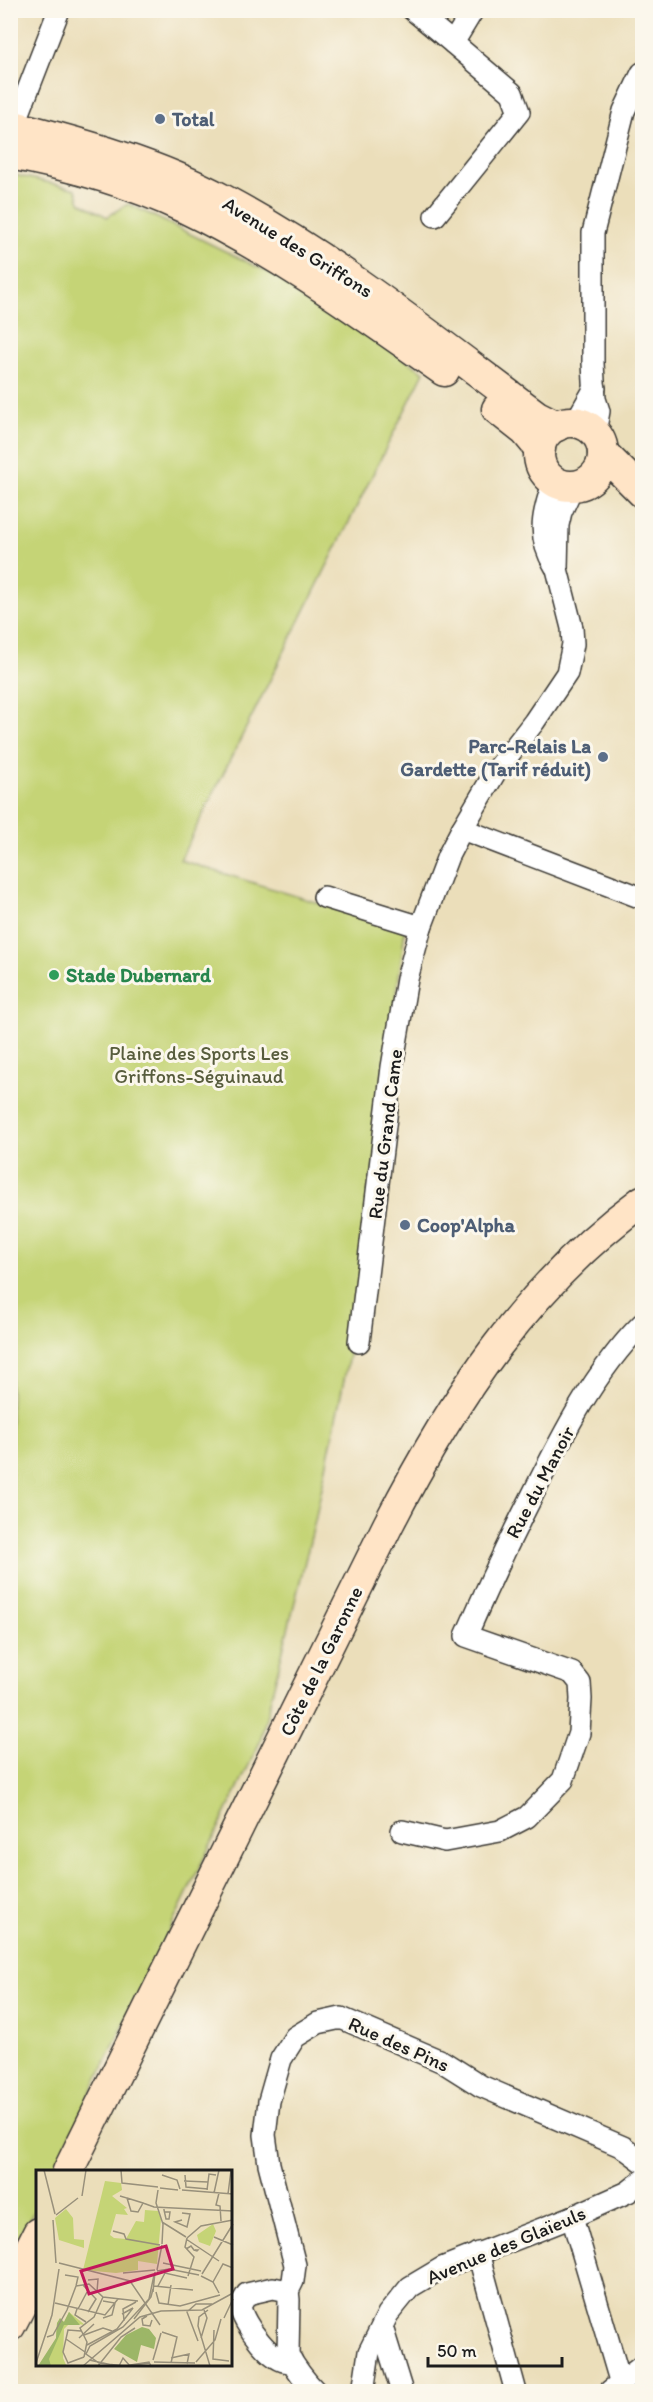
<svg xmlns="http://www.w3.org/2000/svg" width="653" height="2402" font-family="Itim,sans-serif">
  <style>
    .green { fill: #c5d476; stroke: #707849; stroke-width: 1.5 }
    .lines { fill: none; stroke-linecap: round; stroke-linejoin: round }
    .street-casing { stroke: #3b3934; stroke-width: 24 }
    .secondary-casing { stroke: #3b3934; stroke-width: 33 }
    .street { stroke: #fff; stroke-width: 21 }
    .secondary { stroke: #ffe4c6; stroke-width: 30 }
    .service-dot { fill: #5c6f8a; stroke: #fbf7ec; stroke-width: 2 }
    .leisure-dot { fill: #2e9e5b; stroke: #fbf7ec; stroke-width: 2 }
    .labels { text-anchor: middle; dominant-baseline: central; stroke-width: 6; stroke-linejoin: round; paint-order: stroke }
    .service-label { font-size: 20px; font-weight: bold; fill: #4e5e75; stroke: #fbf7ec; text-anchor: start }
    .street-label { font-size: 20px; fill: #1c1c1c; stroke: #fbf7ec }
    .leisure-label { font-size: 20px; font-weight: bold; fill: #27864d; stroke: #fbf7ec; text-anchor: start }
    .park-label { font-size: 20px; fill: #575c3c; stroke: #fbf7ec }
    .inset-road { fill: none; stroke: #98907b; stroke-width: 1.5 }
    .view { fill: #c2185b; fill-opacity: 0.15; stroke: #c2185b; stroke-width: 3 }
    .inset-edge { fill: none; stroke: #1c1c1c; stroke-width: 3 }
  </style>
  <rect width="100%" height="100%" fill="#fbf7ec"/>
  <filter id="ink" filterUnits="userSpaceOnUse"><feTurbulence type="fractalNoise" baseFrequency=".0167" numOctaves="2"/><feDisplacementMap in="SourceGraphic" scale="12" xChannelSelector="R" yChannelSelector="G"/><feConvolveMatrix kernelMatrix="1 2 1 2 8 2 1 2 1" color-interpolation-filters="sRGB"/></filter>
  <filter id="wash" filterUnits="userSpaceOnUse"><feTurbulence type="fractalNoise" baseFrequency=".008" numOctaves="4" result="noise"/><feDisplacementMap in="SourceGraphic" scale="24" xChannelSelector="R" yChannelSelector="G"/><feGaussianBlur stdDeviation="1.35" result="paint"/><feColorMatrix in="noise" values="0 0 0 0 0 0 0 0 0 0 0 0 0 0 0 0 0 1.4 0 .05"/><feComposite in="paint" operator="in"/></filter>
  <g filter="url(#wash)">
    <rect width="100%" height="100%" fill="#ebdeba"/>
    <polygon class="green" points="11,174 76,189 80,202 107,217 128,204 131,205 288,282 424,372 180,860 405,930 352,1341 315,1521 260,1742 53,2171 38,2171 37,2204 11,2260"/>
  </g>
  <g filter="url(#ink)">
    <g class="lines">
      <defs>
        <g id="street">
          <polyline points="413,10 453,43"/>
          <polyline points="14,126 59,10"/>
          <polyline points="435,216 519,112 512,93 453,43 473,10"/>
          <polyline points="575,423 595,388"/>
          <polyline points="595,433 599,411 595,399 593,363 593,233 624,111 642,73"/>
          <path d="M554 481C543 512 536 536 555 566"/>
          <polyline points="462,829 642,898"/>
          <polyline points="324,897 421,927"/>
          <polyline points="359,1342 392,1067 407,979 421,927 448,856 462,829 496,771 534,722 567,673 573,644 572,628 557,569 558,525 561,512 573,486"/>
          <path d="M402 1831 445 1841 500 1831 527 1817 563 1780 579 1733 581 1699 580 1683 572 1673 466 1636C486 1590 507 1545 530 1500 561 1438 593 1373 642 1324"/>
          <polyline points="572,2217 621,2384"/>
          <polyline points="478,2253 516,2392"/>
          <polyline points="288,2291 293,2281 295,2265 269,2164 265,2135 269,2101 281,2059 295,2037 318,2023 341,2018 443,2062 481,2086 623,2147 642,2161"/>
          <polyline points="382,2327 402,2392"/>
          <path d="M292 2361C274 2367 242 2323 240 2306L247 2294 273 2288 288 2291 289 2300 288 2355C296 2369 304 2380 316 2392"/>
          <polyline points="610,2391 642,2366"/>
          <polyline points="363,2392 369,2352 388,2314 410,2287 442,2268 572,2217 628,2192 642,2181"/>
        </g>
        <g id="secondary">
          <path d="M10 125C84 144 157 164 224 200 336 260 435 340 537 416L557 426"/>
          <path d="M10 154C70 165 130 182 185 208 275 251 361 313 444 371"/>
          <polyline points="497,409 525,431 540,449"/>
          <circle cx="571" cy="454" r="32"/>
          <polyline points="603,453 642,492"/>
          <path d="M68 2171 388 1525C453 1399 526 1286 642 1201"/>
          <polyline points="10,2288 38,2233"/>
          <polyline points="10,2326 38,2272"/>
        </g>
      </defs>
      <use href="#street" class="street-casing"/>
      <use href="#secondary" class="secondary-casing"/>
      <use href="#street" class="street"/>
      <use href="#secondary" class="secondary"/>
    </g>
  </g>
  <g class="service-dot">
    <circle cx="160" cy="119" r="6"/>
    <circle cx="603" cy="757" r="6"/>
    <circle cx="405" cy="1225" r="6"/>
  </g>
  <circle class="leisure-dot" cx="54" cy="975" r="6"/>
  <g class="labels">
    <g class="service-label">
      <text x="172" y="119">Total</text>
      <text x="591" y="746" text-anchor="end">Parc-Relais La<tspan x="591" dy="23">Gardette (Tarif réduit)</tspan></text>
      <text x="417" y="1225">Coop'Alpha</text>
    </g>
    <g class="street-label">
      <text transform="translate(298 247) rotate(32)">Avenue des Griffons</text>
      <text transform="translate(385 1134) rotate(-83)">Rue du Grand Came</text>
      <text transform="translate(540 1482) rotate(-62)">Rue du Manoir</text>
      <text transform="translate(321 1661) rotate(-64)">Côte de la Garonne</text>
      <text transform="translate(399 2044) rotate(24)">Rue des Pins</text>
      <text transform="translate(506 2245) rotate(-23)">Avenue des Glaïeuls</text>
    </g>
    <g class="leisure-label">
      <text x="66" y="975">Stade Dubernard</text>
    </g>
    <g class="park-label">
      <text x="199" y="1053">Plaine des Sports Les<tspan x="199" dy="23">Griffons-Séguinaud</tspan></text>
    </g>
  </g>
  <g transform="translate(36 2170)">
    <rect width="196" height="196" fill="#ebdeba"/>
    <path d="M69 11 85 13 86 20 76 26 91 38 88 39 92 45 80 44 74 65 78 68 90 69 100 51 108 52 109 40 122 41 125 49 121 94 102 91V100L80 103 47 100ZM30 39 37 48 38 69 48 70V78L23 70 19 48ZM177 54 180 61 174 76 163 72 161 65ZM33 142 49 155 34 153 28 159 27 188 30 195 37 196H6L20 169 21 153 28 152Z" fill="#c5d476"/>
    <path d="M33 142 44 155H28L13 189 15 196H2L20 168 21 153 24 148 28 152ZM106 157 113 159 120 168 118 179 105 175 101 192 78 179 90 165Z" fill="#9cb667"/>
    <path class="inset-road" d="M8 0 19 44M85 0 86 13 122 17M126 5 141 10 144 19M149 5 150 17 172 19M148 11 172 12M124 18 142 20M122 20 120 33 127 54 126 74M146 20 197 24M171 20 173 4 180 5M178 23 183 0M183 23 180 35 184 36 185 51M192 24 195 0M46 26 50 0M84 26 91 28 95 41 102 42 107 33 91 28M107 33 118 37 197 41M128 39V40L130 49H133L134 42H128M20 45 42 28M17 50 20 93M146 50 139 52 151 57 154 44 146 43M126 52 150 67M77 61 88 64 90 69 124 75M178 67 197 75M151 68 165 56 197 50M151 68 149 77 158 87 152 106M150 69 183 91M150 79 155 76 158 80 161 81 162 80H159M23 93 94 111 124 155M127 93 165 101M121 100 126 75M121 101 133 99 163 105M87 103 119 100M166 104 197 54M165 106 177 112 183 123M52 110 62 109 61 122M177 112 187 94 197 98M47 115 60 129 52 142M40 116 53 114 67 127 102 131M118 116 157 120M122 116 129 103 151 108M117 122 119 102M120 122 123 133 144 136 184 125M19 133 69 145 82 129M132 135 135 115M41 139 39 145 50 152M42 139 51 122M172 140 163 147 162 156 174 196M111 146 106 149 107 155 114 156 116 150M67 148 76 145 79 133 67 131M188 148 197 129M98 149 115 127 117 119M88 151 87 139 100 132M178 160 177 189 193 191M45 161 32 160 27 182 32 193 48 187M126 162 141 167 135 193M48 165 67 158 76 161M11 167 17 165 31 140 40 116 42 107 29 105M43 168 58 154M165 168 171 148 168 140M30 169 49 182M162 171 151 142 160 134H176M51 175 81 159 97 138 86 144M48 187 51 172 44 158 58 147 67 127M135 188 153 184 151 194M53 190 81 196M117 190 125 163M118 192 159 193M160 192 179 170 185 149M0 193 16 145 23 99M47 196 104 147 125 141 166 140 197 123M62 196 85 167 99 158M83 196 87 188 94 196M92 196 113 193M115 196 113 192 88 196 63 193 50 184 54 176 87 157 113 129 118 105"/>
    <path class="view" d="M130 76 137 99 53 124 45 101Z"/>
    <rect width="196" height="196" class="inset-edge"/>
  </g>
  <rect width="653" height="2402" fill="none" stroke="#fbf7ec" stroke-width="36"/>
  <path d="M428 2357v9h134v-9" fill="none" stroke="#1c1c1c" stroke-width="3"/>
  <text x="437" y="2357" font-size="18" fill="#1c1c1c" stroke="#fbf7ec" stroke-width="4.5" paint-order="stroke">50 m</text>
</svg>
